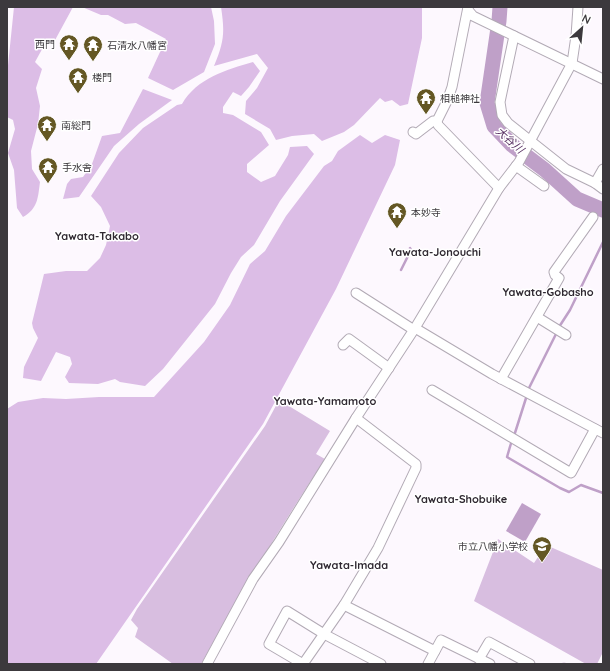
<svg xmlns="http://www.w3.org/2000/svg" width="610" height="671" font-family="Quicksand,'Noto Sans JP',sans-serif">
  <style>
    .green { fill: #d8bee0 }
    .forest { fill: #dcbde6 }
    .water { fill: #bfa0c8 }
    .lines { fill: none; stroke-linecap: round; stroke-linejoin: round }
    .stream { stroke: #bfa0c8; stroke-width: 2.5 }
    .river { stroke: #bfa0c8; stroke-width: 15 }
    .minor-casing { stroke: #b2aab5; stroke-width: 11 }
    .minor { stroke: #fff; stroke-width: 9 }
    .labels { text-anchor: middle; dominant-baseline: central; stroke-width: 3; stroke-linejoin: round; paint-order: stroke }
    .poi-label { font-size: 10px; fill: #3c393d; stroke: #fff; text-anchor: start }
    .water-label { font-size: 11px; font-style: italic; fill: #542c5f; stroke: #fff }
    .neighbourhood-label { font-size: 11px; font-weight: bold; fill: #2f2831; stroke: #fff }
  </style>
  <rect width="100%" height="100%" fill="#fdf8fe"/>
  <g class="green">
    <path d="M279 400 330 431 316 454 325 459C281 526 240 594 201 664H173L135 637 138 628 131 620 137 609 265 426Z"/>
    <polygon points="498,539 534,563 546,545 603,570 603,652 597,664 586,664 474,601"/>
  </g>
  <g class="forest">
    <path d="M14 7H73L54 42H46L35 62 42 69 36 88 40 106 38 124 31 151 32 169 40 182C38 197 38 209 23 217L17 208 14 170 8 153 15 129 13 120 7 117V75Z"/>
    <polygon points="82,7 211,7 214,21 215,44 204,72 173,90 148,78 166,39 136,23 125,24 108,15 101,15"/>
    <path d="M221 7H422V38L408 104 400 106 392 100 385 102 380 98 354 125 344 132 322 141 314 134 292 136 276 140 270 129 245 114 246 101 257 88 268 68 257 54 214 66C224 42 225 33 221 7Z"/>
    <path d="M253 62 260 71 249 87 241 96 233 92 223 107V113L233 115 261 132 269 145 247 164V172L261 182 275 176 288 155 290 147 307 146 314 154 280 201 254 245 241 257 231 273 215 304 163 369 145 386 120 382 115 379 98 384 69 383 65 377 72 364 70 357 56 352 41 381 23 378 24 367 38 338 33 328 32 323 44 274 66 271H87L100 258 106 245 110 226 101 207 91 196 119 153 143 128 177 105 182 104C197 78 226 70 253 62Z"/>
    <polygon points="143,89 172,100 139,124 114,146 79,197 63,199 67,184 71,179 83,177 92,164 102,136 120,133"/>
    <polygon points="360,135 372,143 385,135 400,140 395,165 336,289 263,424 96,664 7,664 7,409 18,402 43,398 66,399 99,397 154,397 204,342 230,305 250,264 265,251 286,216 324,166 332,161 338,151"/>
  </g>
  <polygon class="water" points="522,503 541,514 525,542 506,531"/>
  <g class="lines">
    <g class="stream">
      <polyline points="401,270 411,250 410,248"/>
      <polyline points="559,327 570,310 603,242"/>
      <polyline points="528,390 557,332"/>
      <polyline points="514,436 527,395"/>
      <polyline points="512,440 507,457 560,488 569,492 581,485 603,493"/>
      <polyline points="563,664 565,664"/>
    </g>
    <polyline class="river" points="500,7 499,21 487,103 494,126 512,145 545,170 577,199 603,210"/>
    <defs>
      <g id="minor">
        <polyline points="468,7 452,87 447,101 437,121 438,125 499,188"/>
        <polyline points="468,10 473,16 603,79"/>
        <polyline points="514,36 500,102 502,115 508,123 566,169 595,183 603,189"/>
        <polyline points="413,132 416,134 433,121 437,121"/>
        <polyline points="516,166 544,186"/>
        <polyline points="595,183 603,169"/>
        <polyline points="356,293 414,330"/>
        <polyline points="537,317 566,335"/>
        <polyline points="415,328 492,374 603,433"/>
        <polyline points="343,345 349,339 389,368"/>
        <polyline points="501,379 559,278 555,275 554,272 593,217"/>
        <polyline points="432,390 571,473 595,429"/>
        <polyline points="344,605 435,651"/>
        <polyline points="479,659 489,642 530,664"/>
        <polyline points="207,664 253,579 279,542 356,418 415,328 499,188 519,162 572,63 576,36 578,7"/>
        <polyline points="303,664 344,605 378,548 416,468 416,464 356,418"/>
        <polyline points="303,664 269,644 287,611 324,634 381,664"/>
        <polyline points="428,664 441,640 490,664"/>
      </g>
    </defs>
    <use href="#minor" class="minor-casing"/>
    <use href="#minor" class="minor"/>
  </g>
  <defs>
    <symbol id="temple-pin" viewBox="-11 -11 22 30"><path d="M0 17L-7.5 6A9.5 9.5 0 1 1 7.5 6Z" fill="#645724" stroke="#fff"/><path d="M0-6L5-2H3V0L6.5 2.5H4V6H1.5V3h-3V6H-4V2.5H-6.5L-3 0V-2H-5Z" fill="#fff"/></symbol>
    <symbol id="school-pin" viewBox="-11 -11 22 30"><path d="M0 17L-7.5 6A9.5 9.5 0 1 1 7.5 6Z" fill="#645724" stroke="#fff"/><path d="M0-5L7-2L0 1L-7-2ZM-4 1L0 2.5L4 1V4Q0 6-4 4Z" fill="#fff"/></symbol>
  </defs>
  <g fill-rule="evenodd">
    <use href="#temple-pin" x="58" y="33" width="22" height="30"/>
    <use href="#temple-pin" x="82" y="34" width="22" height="30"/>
    <use href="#temple-pin" x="67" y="66" width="22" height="30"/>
    <use href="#temple-pin" x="415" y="87" width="22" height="30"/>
    <use href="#temple-pin" x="36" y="114" width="22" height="30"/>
    <use href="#temple-pin" x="37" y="156" width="22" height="30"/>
    <use href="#temple-pin" x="386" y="201" width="22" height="30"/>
    <use href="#school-pin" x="531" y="535" width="22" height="30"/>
  </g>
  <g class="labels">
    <g class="poi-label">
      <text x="55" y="44" text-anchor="end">西門</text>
      <text x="107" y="45">石清水八幡宮</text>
      <text x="92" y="77">楼門</text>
      <text x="440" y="98">相槌神社</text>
      <text x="61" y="125">南総門</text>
      <text x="62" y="167">手水舎</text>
      <text x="411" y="212">本妙寺</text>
      <text x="528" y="546" text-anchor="end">市立八幡小学校</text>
    </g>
    <g class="water-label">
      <text transform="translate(510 140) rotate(42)">大谷川</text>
    </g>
    <g class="neighbourhood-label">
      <text x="97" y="236">Yawata-Takabo</text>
      <text x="435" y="252">Yawata-Jonouchi</text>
      <text x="548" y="292">Yawata-Gobasho</text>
      <text x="325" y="401">Yawata-Yamamoto</text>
      <text x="461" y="499">Yawata-Shobuike</text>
      <text x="349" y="565">Yawata-Imada</text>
    </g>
  </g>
  <rect width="610" height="671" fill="none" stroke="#3c393d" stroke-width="16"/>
  <g transform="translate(582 28) rotate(27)" stroke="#ffffff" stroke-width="3" paint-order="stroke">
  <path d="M0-3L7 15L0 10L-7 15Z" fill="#3c393d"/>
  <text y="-6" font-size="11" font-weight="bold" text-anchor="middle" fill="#3c393d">N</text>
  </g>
</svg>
